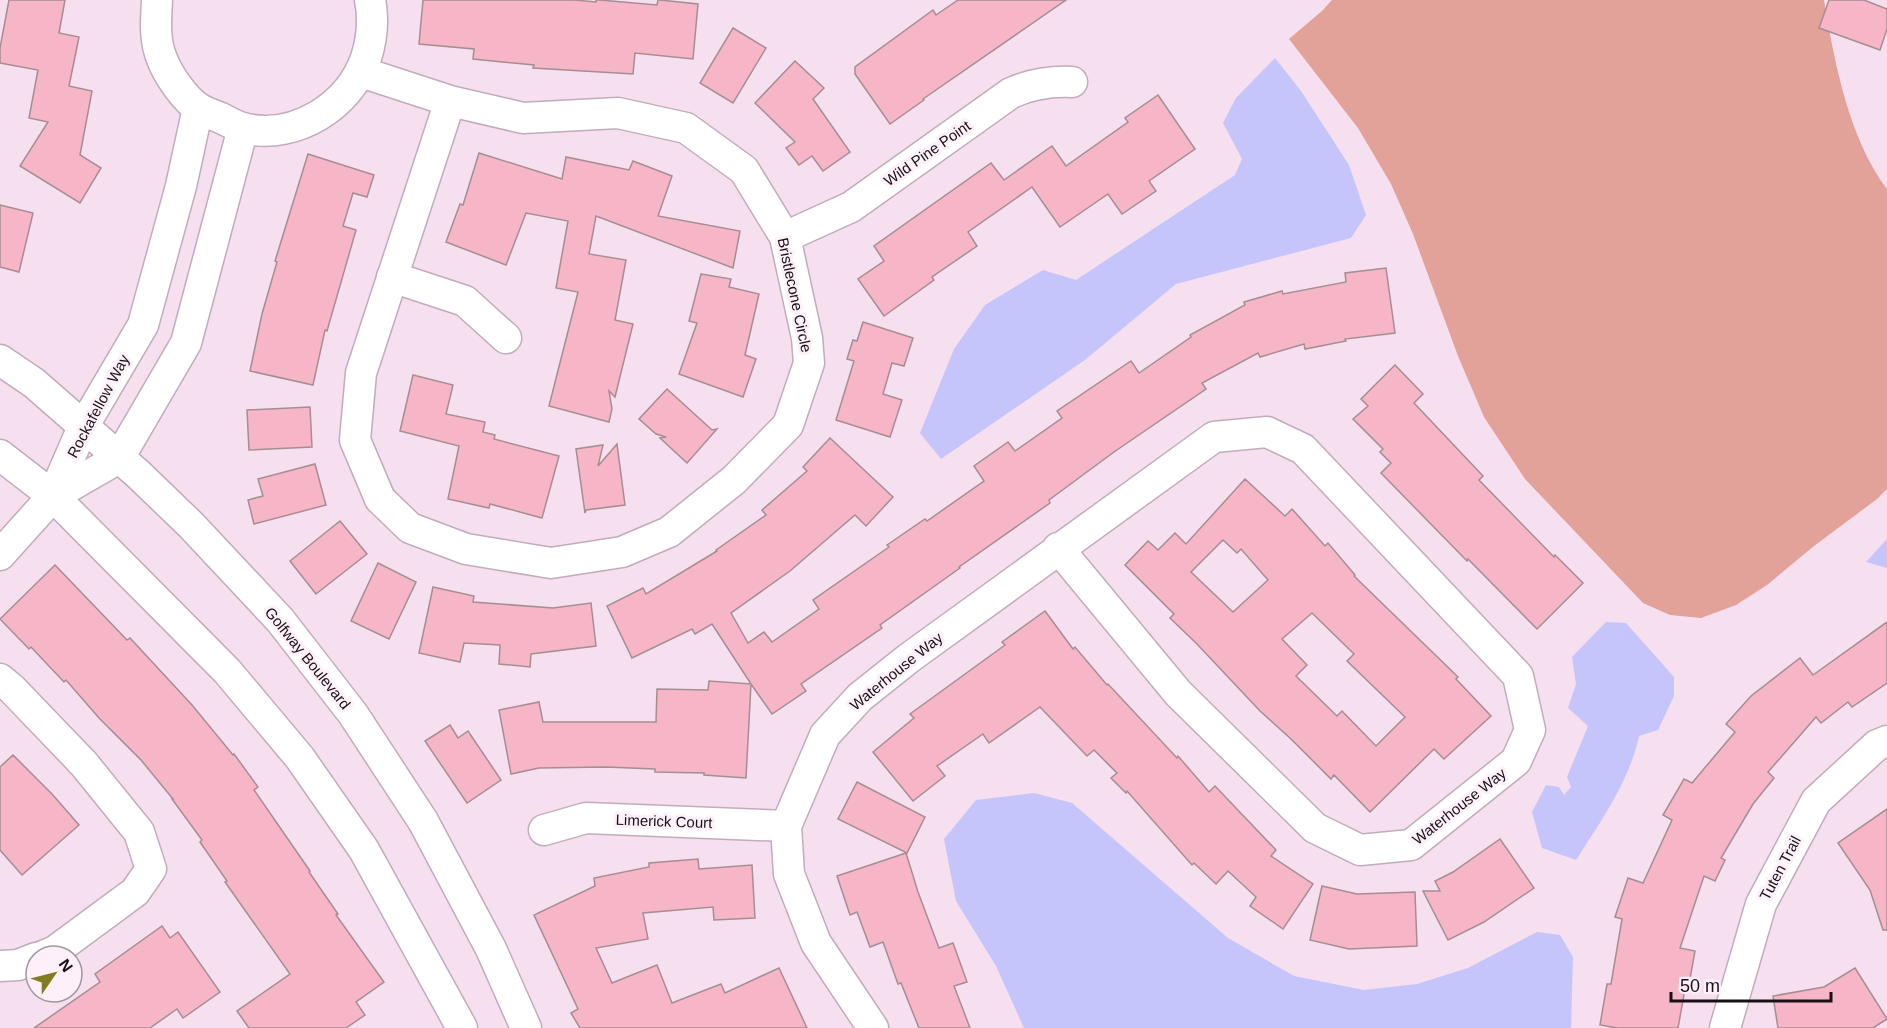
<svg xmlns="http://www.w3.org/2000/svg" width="1887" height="1028" font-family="Arial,sans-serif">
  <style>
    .green { fill: #e2a199 }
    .water { fill: #c5c5fc }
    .building { fill: #f6b6c7; stroke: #a68d93; stroke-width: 1.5; fill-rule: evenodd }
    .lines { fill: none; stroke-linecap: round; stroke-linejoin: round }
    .minor-casing { stroke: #c1acbb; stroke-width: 33 }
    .minor { stroke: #fff; stroke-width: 30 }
    .labels { text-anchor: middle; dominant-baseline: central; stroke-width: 6; stroke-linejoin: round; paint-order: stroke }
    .street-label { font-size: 15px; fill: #171015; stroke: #fdf0f9 }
  </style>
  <rect width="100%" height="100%" fill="#f6dfef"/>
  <path class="green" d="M1332 0H1824C1834 61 1849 139 1887 189V489L1877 499 1814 546 1767 585 1736 605 1701 618 1670 615 1643 603 1525 479 1484 417 1458 356 1413 234 1391 184 1358 128 1289 39 1322 11Z"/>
  <g class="water">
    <polygon points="1275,58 1301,91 1349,165 1366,215 1351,238 1176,284 1085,360 941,459 920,433 954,349 985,305 1043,270 1076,280 1235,175 1242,159 1223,123 1236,98"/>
    <polygon points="1887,539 1887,568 1866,562"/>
    <path d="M1606 622 1626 623 1674 677V696L1658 730 1639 736C1629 782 1601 821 1576 860L1542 848 1532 812 1546 785 1559 787 1564 795 1571 787 1567 777 1588 726 1568 708 1576 684 1572 657Z"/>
    <polygon points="1034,793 1072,803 1228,938 1294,976 1364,990 1417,984 1468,968 1537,932 1560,935 1573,957 1571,1028 1024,1028 996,966 956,901 944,839 976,800"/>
  </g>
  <g class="building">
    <polygon points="9,0 65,0 59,33 79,37 69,86 92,91 80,155 101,168 80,203 20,166 48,122 29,118 38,70 0,63 0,48"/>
    <polygon points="423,0 575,0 596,2 596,0 600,0 657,5 658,0 660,0 698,4 693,59 635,53 633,74 533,68 534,65 473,59 474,49 419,44"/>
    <polygon points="958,0 1066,0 923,99 924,100 890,124 855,74 855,67 933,10 936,15"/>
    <polygon points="1829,0 1864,0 1887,9 1887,29 1880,50 1819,28"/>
    <polygon points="733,28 766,48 733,103 700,83"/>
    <polygon points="795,61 824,88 813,99 850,152 823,171 812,156 799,165 786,148 795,142 755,103"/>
    <polygon points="1158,95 1195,149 1149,181 1156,191 1122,214 1108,194 1060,227 1032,187 968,232 977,246 932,277 934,280 884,316 858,279 884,261 874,246 991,163 1004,180 1052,146 1066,166 1128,122 1125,118"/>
    <polygon points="479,153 562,179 566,157 629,170 633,161 672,176 658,216 740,231 733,268 596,216 589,254 626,260 615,320 633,324 615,397 609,391 612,409 609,422 549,406 578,292 556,288 568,221 526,213 506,265 446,242 460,204 463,205"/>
    <polygon points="308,154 374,175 367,197 353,193 343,226 356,230 327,331 325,330 313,385 250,371 262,314 277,262 275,261"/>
    <polygon points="0,205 33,213 19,272 0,267"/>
    <polygon points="1386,268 1395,333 1345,339 1346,341 1305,349 1304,344 1260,357 1258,353 1202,383 1206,389 1114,452 1049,500 1050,503 959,567 960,568 880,625 882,628 801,684 806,691 772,714 751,684 746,778 704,775 704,773 655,772 655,769 606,767 539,768 511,774 499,710 539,702 543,722 656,722 657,689 708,690 709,681 751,684 712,624 695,634 692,629 632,658 607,606 643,588 646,594 717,551 716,550 766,515 762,510 807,471 803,467 830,438 893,497 866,526 855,515 790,571 731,613 748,643 764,632 772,642 819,609 813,600 889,547 887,545 925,519 927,521 984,481 974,466 1008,442 1015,451 1062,418 1057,411 1131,361 1139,373 1191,337 1190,335 1245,305 1244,302 1282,291 1283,294 1346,282 1345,273"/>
    <polygon points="701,274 731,279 729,287 759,294 745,355 756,359 743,397 679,374 697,323 689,321"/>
    <polygon points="863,322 913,338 904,366 892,363 883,394 902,400 890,437 836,420 854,361 847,359 853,340 857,341"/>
    <polygon points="1395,365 1423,394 1414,403 1483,476 1479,480 1554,557 1555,555 1583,583 1537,629 1468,559 1467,561 1381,473 1391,463 1380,452 1383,449 1353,419 1368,406 1361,399"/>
    <polygon points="413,375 453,385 446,414 485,422 483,432 495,435 494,439 559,456 542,518 490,504 489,508 448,499 459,446 400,431"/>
    <polygon points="667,389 712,430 717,429 687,463 660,438 666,437 656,434 639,419"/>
    <polygon points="310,407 312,447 249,450 247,410"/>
    <polygon points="617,444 625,505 586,510 585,513 576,449 603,445 598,466"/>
    <polygon points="315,464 326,505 254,524 248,500 263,496 258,479"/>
    <path d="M1245 479 1285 516 1292 509 1325 546 1328 543 1355 575 1354 576 1458 677 1456 679 1491 716 1444 759 1434 749 1370 812 1334 775 1331 779 1291 739 1260 711 1197 644 1170 618 1174 614 1125 565 1148 541 1158 550 1175 533 1186 544ZM1223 540 1237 553 1241 549 1268 580 1233 612 1191 572ZM1312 613 1354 654 1347 661 1405 717 1376 746 1342 711 1337 716 1296 676 1307 665 1282 639Z"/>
    <polygon points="340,521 367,554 316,594 290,561"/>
    <polygon points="378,563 416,582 389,639 351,621"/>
    <polygon points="55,565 127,640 130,638 192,705 233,755 234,754 258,787 254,790 310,871 309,872 338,914 336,915 384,982 356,1002 365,1015 346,1028 249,1028 237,1011 290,974 225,882 227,881 200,842 202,840 172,799 173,799 141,760 99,718 66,680 64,682 31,647 29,649 0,619"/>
    <polygon points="433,587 474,596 473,602 553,608 591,603 596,646 531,654 530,667 499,664 500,645 464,643 460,662 419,653"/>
    <polygon points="1045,611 1073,649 1075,647 1107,685 1108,684 1177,758 1178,756 1209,792 1215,786 1276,850 1271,856 1313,884 1283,929 1250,906 1256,897 1228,871 1216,884 1194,863 1192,865 1127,791 1126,793 1111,778 1117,773 1094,750 1087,756 1040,707 989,743 983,734 937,766 945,776 913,801 873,752 914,718 910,714 1005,645 1002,642"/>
    <polygon points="1887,622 1887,683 1852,707 1848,702 1821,723 1816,717 1768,772 1774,778 1753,804 1721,858 1725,860 1715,881 1704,876 1680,948 1695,951 1688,990 1685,989 1678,1028 1617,1028 1600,1025 1607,984 1611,984 1622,919 1615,917 1628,878 1643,883 1672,820 1663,815 1684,779 1692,783 1735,732 1726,724 1751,696 1800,658 1813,675"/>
    <polygon points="450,725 458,738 468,731 501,780 467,803 425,741"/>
    <polygon points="13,755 52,794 79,825 22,875 0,850 0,767"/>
    <polygon points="857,782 925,817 907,853 838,819"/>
    <polygon points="1887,809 1887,930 1883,930 1870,890 1838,843"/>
    <polygon points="1500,839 1534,888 1484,922 1448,940 1423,891 1440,891 1435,881 1453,872"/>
    <polygon points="906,853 918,892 939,948 953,943 967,982 954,986 970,1028 919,1028 901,983 898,984 883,942 870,947 857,912 850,915 837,876"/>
    <polygon points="698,859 699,869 752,865 755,918 714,920 713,907 643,913 648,939 596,948 612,983 657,965 672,1003 721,984 725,993 779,968 807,1028 580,1028 571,1013 578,1009 534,915 595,886 594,878 649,867 649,863"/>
    <polygon points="1322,886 1357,894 1415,892 1417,946 1349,949 1310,940"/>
    <polygon points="162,926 170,938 178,932 220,992 183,1018 177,1009 150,1028 34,1028 100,982 95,974"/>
    <polygon points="1855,968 1887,1019 1873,1028 1778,1028 1773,996 1824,987"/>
  </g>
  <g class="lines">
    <defs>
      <g id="minor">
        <path d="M157 0C156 20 154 40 162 59 168 75 185 100 200 109 207 113 214 115 221 118 229 122 237 127 246 129 297 139 349 106 366 58 372 39 374 20 370 0"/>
        <polyline points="361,72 450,101 523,118 618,113 686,128 744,170 785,237 807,338 809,363 788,425 734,480 669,532 622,552 551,563 466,549 410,528 380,499 355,440 361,373 450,101"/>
        <path d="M785 237 851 207 1011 93C1031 84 1050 81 1072 82"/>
        <polyline points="392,277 465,301 506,338"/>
        <polyline points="0,360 34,383 138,474 191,525 280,620 353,714 423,821 491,949 526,1028"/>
        <polyline points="0,455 53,496 227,671 300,758 364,850 462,1028"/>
        <polyline points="53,496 119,458 186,343 243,128"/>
        <polyline points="0,555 53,496 83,427 143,325 181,186 198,108"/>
        <polyline points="0,679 11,688 84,764 139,832 151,869 135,892 55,951 43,956"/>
        <polyline points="544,830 586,818 786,826"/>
        <polyline points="0,966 18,965 36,958"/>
        <polyline points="873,1028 816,943 789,874 786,826 825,735 860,697 909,658 1214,437 1267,432 1303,449 1518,676 1530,730 1516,761 1411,845 1360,850 1315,828 1178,693 1058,548"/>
        <polyline points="1725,1028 1761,904 1816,801 1877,745 1887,741"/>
      </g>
    </defs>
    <use href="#minor" class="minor-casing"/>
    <use href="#minor" class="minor"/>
  </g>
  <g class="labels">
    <g class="street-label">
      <text transform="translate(927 153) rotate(-35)">Wild Pine Point</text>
      <text transform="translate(795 295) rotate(78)">Bristlecone Circle</text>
      <text transform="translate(98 406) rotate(-62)">Rockafellow Way</text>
      <text transform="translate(308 658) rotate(51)">Golfway Boulevard</text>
      <text transform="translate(896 671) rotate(-39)">Waterhouse Way</text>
      <text transform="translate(1459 806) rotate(-38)">Waterhouse Way</text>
      <text transform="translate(664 821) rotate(2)">Limerick Court</text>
      <text transform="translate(1780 868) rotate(-62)">Tuten Trail</text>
    </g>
  </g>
  <g transform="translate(54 974) rotate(55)"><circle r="28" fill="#fdf0f9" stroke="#a1969e" stroke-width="1.5"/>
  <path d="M0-4.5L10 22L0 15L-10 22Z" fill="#847c23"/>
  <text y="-9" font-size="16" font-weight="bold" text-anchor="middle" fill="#171015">N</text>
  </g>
  <path d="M1671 992v9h160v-9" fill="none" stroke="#171015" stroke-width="3"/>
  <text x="1680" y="992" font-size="18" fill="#171015" stroke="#fdf0f9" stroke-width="4.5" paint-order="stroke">50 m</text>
</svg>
